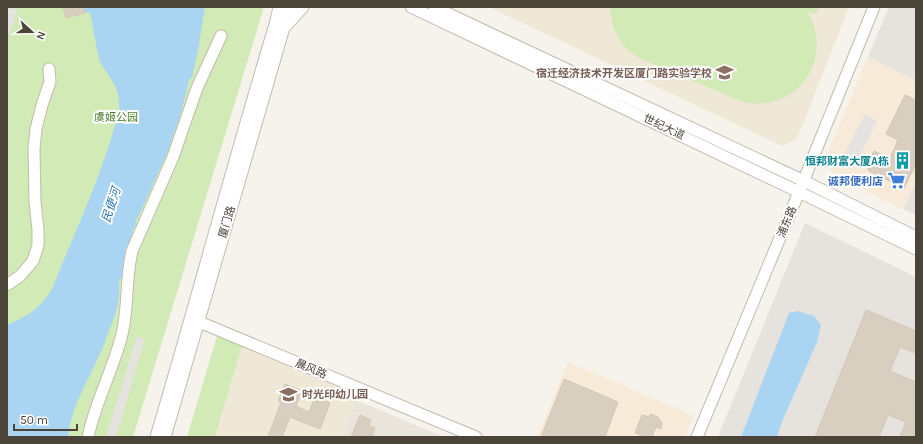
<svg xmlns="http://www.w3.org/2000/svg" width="923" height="444" font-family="Karla,'Noto Sans SC',sans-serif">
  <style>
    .residential { fill: #eae5da }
    .commercial { fill: #f7ead8 }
    .industrial { fill: #e6e2dd }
    .education { fill: #efe8d6 }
    .green { fill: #d2eab5 }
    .parking { fill: #e5e3e0 }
    .water { fill: #a9d4f2 }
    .building { fill: #d8cfc1; stroke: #d3c7b4 }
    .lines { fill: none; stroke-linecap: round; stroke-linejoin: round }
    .minor-casing { stroke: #c2bbae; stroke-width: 13 }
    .minor { stroke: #fff; stroke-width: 11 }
    .labels { text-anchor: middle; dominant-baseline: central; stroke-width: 4; stroke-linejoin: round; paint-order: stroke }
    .education-label { font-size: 11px; font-weight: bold; fill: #785e54; stroke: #fff; text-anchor: end }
    .park-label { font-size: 11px; fill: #4a7f2a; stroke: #fff }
    .street-label { font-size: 11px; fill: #4b4439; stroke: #fff }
    .culture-label { font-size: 11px; font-weight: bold; fill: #0d838f; stroke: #fff; text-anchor: end }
    .shop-label { font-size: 11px; font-weight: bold; fill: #366cbe; stroke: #fff; text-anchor: end }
    .water-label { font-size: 12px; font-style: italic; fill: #2e7ab2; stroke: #fff }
  </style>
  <rect width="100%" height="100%" fill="#f6f3ec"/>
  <polygon class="residential" points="356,400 444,437 342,437"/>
  <g class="commercial">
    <polygon points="868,57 916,81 916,182 903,209 835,175 826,164 826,157"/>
    <polygon points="568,362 694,416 685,437 537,437"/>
  </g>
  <g class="industrial">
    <polygon points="889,7 916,7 916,81 868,57"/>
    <polygon points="916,182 916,215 903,209"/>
    <polygon points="805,223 916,277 916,437 718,437"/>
  </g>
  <g class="education">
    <polygon points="489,7 849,7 797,139 782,146"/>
    <polygon points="242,346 344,389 356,400 342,437 215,437"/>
  </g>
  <g class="green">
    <polygon points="7,7 264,7 133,437 7,437"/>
    <path d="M610 7H819L816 14 807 11C836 58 797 114 743 102L639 58C620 46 611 29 610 7Z"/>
    <polygon points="217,336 242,346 215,437 187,437"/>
  </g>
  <g class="parking">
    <polygon points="7,7 18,10 7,39"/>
    <polygon points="865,114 877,121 855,166 842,159"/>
    <polygon points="137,336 145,339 116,437 106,437"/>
  </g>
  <g class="water">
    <path d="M83 7H205L198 50 192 78H190L180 116 167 153 141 211 135 222 137 223 132 231 134 236 124 277H122C117 282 120 291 119 298 117 311 112 324 107 336 96 370 71 402 68 437H7V325C29 315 39 310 52 289 72 239 95 190 111 139 114 127 121 113 119 100 117 82 107 75 99 60L90 12 85 13Z"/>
    <polygon points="798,311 814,316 821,325 817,342 781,424 777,437 741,437 789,313"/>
  </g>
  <g class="building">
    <polygon points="63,7 83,7 85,13 66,18"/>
    <polygon points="905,95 916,100 916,164 904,188 869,171 866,165 874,151 890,158 898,140 886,134"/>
    <polygon points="866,310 916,331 916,353 900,347 890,371 916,382 916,437 900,437 906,422 888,415 879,437 815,437"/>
    <polygon points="564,379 618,402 605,437 541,437"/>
    <polygon points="285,384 302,391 296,406 309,412 315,397 330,403 320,429 290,417 282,437 268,437 281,402 278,401"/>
    <polygon points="650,414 658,417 662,423 661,429 656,427 652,437 645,437 635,433 642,415 649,417"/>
    <polygon points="360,415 371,420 369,426 375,428 372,437 351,437"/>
  </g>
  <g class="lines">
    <defs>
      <g id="minor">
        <polyline points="411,7 799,192 916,249"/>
        <polyline points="434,7 804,181 916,237"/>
        <polyline points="286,26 303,7"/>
        <polyline points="7,285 20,276 33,261 38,245 38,230 35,202 34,149 36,129 42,105 50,82 49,69"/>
        <polyline points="192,319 476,437"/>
        <path d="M88 437C95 403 112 372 121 338 129 310 125 280 132 251L173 157 197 88 221 36"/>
        <path d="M156 437C197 299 234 159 276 21L279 7"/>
        <polyline points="165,437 290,7"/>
        <polyline points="697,437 799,192 874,7"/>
      </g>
    </defs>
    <use href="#minor" class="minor-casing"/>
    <use href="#minor" class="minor"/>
  </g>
  <defs>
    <symbol id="school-bare" viewBox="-9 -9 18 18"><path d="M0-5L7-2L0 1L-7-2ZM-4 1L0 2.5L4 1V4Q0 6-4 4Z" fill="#8d6e63" stroke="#fff" stroke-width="2.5" paint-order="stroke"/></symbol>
    <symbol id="building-bare" viewBox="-9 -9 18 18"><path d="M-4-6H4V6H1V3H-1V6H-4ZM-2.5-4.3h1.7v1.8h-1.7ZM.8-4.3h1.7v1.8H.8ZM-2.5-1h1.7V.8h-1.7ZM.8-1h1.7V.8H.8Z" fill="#0f9aa8" stroke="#fff" stroke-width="2.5" paint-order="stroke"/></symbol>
    <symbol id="supermarket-bare" viewBox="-9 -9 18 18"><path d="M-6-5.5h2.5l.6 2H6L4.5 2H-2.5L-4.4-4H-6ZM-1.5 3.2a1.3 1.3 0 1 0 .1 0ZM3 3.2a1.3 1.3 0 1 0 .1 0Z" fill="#3f7fe0" stroke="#fff" stroke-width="2.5" paint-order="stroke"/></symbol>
  </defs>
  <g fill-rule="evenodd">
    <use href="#school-bare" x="712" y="60" width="25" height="25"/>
    <use href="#building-bare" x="890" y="148" width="25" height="25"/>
    <use href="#supermarket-bare" x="884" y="168" width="25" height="25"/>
    <use href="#school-bare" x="276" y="382" width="25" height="25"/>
  </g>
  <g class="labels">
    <g class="education-label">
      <text x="712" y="73">宿迁经济技术开发区厦门路实验学校</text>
      <text x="302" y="394" text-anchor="start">时光印幼儿园</text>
    </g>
    <g class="park-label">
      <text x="116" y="117">虞姬公园</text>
    </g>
    <g class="street-label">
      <text transform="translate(664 127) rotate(25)">世纪大道</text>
      <text transform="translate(227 222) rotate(-74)">厦门路</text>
      <text transform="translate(787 222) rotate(-67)">浦东路</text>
      <text transform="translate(311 369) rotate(23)">晨风路</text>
    </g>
    <g class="culture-label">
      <text x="889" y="161">恒邦财富大厦A栋</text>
    </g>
    <g class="shop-label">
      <text x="883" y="181">诚邦便利店</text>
    </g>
    <g class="water-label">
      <text transform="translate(111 205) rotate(-72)">民便河</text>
    </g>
  </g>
  <rect width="923" height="444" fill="none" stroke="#4b4439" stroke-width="16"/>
  <g transform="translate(32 32) rotate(111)" stroke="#ffffff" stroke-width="3" paint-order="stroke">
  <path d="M0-3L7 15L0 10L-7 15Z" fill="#4b4439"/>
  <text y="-6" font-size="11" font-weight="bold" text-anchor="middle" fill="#4b4439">N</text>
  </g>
  <path d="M14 424v6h63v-6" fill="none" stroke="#4b4439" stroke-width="2"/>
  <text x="20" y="424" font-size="12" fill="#4b4439" stroke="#ffffff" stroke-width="3" paint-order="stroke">50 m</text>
</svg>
